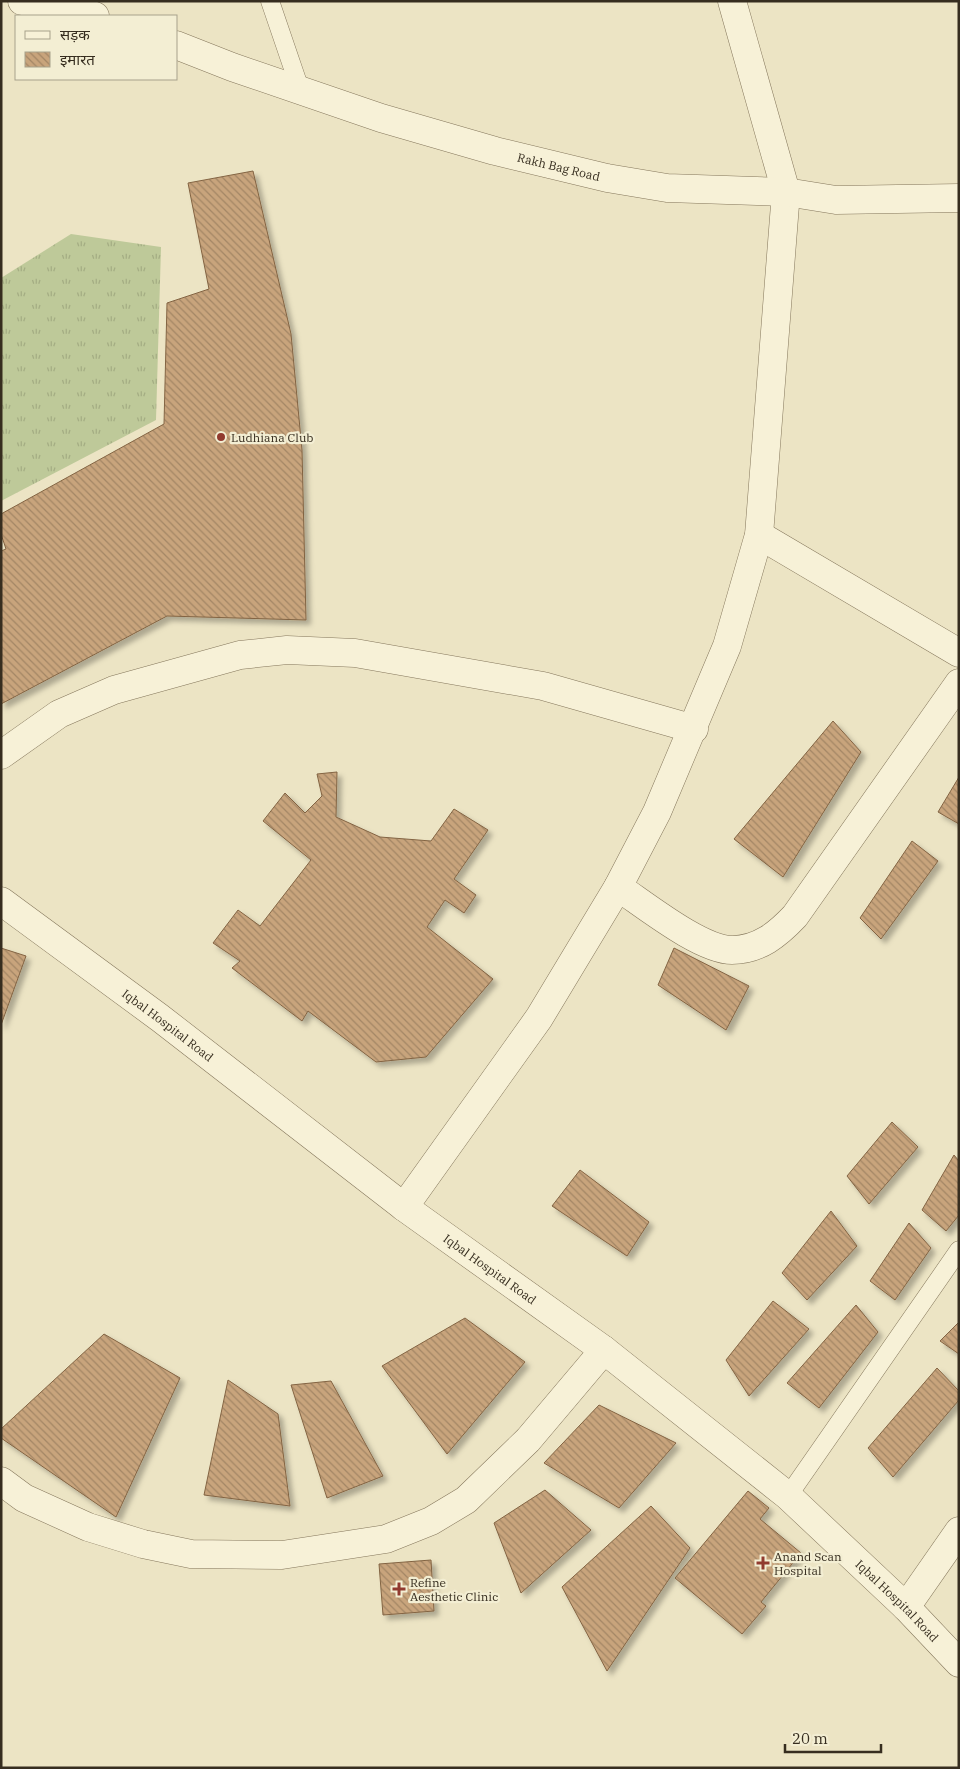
<svg xmlns="http://www.w3.org/2000/svg" width="960" height="1769" font-family="'IBM Plex Serif','Noto Sans Devanagari',serif">
  <style>
    .grass { fill: url(#grass-tufts) }
    .building { fill: url(#building-back-hatch); stroke: #836443; filter: url(#shadow) }
    .lines { fill: none; stroke-linecap: round; stroke-linejoin: round }
    .service-casing { stroke: #85775c; stroke-width: 19 }
    .minor-casing { stroke: #85775c; stroke-width: 29 }
    .tertiary-casing { stroke: #85775c; stroke-width: 29 }
    .service { stroke: #f7f1d7; stroke-width: 18 }
    .minor { stroke: #f7f1d7; stroke-width: 28 }
    .tertiary { stroke: #f7f1d7; stroke-width: 28 }
    .poi-dot { fill: #913a2f; stroke: #f3eed3; stroke-width: 2 }
    .labels { text-anchor: middle; dominant-baseline: central; stroke-width: 4.5; stroke-linejoin: round; paint-order: stroke }
    .street-label { font-size: 12px; fill: #362d1f; stroke: #f3eed3 }
    .poi-label { font-size: 12px; fill: #362d1f; stroke: #f3eed3; text-anchor: start }
  </style>
  <defs>
    <pattern id="grass-tufts" width="24" height="20" patternUnits="userSpaceOnUse" patternTransform="scale(1.25)"><rect width="24" height="20" fill="#bec999"/><path d="M3 7l-1-3M5 7V3M7 7l1-3M15 17l-1-3M17 17v-4M19 17l1-3" fill="none" stroke="#a4ad83"/></pattern>
    <pattern id="building-back-hatch" width="6" height="6" patternUnits="userSpaceOnUse" patternTransform="scale(1.25)"><rect width="6" height="6" fill="#c8a47c"/><path d="M-1 5l2 2M0 0l6 6M5-1l2 2" fill="none" stroke="#a38665"/></pattern>
    <filter id="shadow"><feDropShadow dx="4.5" dy="4.5" stdDeviation="2.5" flood-color="#0004"/></filter>
  </defs>
  <rect width="100%" height="100%" fill="#ece4c4"/>
  <polygon class="grass" points="71,234 161,247 156,420 1,501 1,278"/>
  <g class="building">
    <polygon points="253,171 291,334 302,450 306,620 167,616 1,704 1,551 6,549 1,534 1,514 164,424 167,303 209,289 188,183"/>
    <polygon points="833,721 861,752 783,877 734,839"/>
    <polygon points="337,772 336,817 380,837 431,841 454,809 488,830 454,879 476,895 464,913 445,900 427,927 493,979 426,1057 376,1062 308,1011 302,1021 232,968 240,961 213,943 238,910 260,926 311,860 263,821 285,793 305,813 322,796 317,774"/>
    <polygon points="959,777 959,824 938,812"/>
    <polygon points="912,841 938,861 881,939 860,918"/>
    <polygon points="1,948 26,956 1,1025"/>
    <polygon points="674,948 749,986 726,1030 658,985"/>
    <polygon points="892,1122 918,1147 869,1204 847,1176"/>
    <polygon points="954,1155 959,1161 959,1215 946,1231 922,1210"/>
    <polygon points="580,1170 649,1222 627,1256 552,1206"/>
    <polygon points="831,1211 857,1246 807,1300 782,1273"/>
    <polygon points="909,1223 931,1248 895,1300 870,1281"/>
    <polygon points="773,1301 809,1329 749,1396 726,1360"/>
    <polygon points="856,1305 878,1332 819,1408 787,1383"/>
    <polygon points="465,1318 525,1362 447,1454 382,1366"/>
    <polygon points="959,1322 959,1354 940,1341"/>
    <polygon points="104,1334 180,1378 116,1517 1,1438 1,1429"/>
    <polygon points="937,1368 959,1391 959,1400 893,1477 868,1448"/>
    <polygon points="228,1380 278,1414 290,1506 204,1495"/>
    <polygon points="331,1381 383,1476 327,1498 291,1385"/>
    <polygon points="599,1405 676,1443 619,1508 544,1463"/>
    <polygon points="545,1490 591,1530 521,1593 494,1523"/>
    <polygon points="748,1491 769,1508 760,1519 801,1553 761,1602 766,1606 742,1634 675,1578"/>
    <polygon points="651,1506 690,1548 607,1671 562,1587"/>
    <polygon points="431,1560 434,1611 383,1615 379,1564"/>
  </g>
  <g class="lines">
    <defs>
      <g id="service">
        <polyline points="270,1 300,89"/>
        <polyline points="788,1496 959,1250"/>
      </g>
      <g id="minor">
        <polyline points="759,535 959,653"/>
        <polyline points="1,755 59,714 114,690 240,655 287,650 355,653 543,686 694,729"/>
        <path d="M618 887C645 905 701 950 732 950 759 950 778 934 795 916L959 683"/>
        <path id="s1" d="M1 901 160 1018 404 1207 604 1350 788 1496 906 1607 959 1663"/>
        <polyline points="404,1207 539,1018 618,887 657,812 727,646 759,535 786,192 732,1"/>
        <polyline points="1,1481 24,1498 88,1527 143,1544 191,1554 282,1555 386,1539 431,1521 466,1500 528,1440 604,1350"/>
        <polyline points="906,1607 959,1531"/>
      </g>
      <g id="tertiary">
        <polyline points="22,1 74,9 95,16"/>
        <path id="s2" d="M176 45 232 67 381 118 495 151 607 178 667 188 786 192 836 200 959 198"/>
      </g>
    </defs>
    <use href="#service" class="service-casing"/>
    <use href="#minor" class="minor-casing"/>
    <use href="#tertiary" class="tertiary-casing"/>
    <use href="#service" class="service"/>
    <use href="#minor" class="minor"/>
    <use href="#tertiary" class="tertiary"/>
  </g>
  <g class="poi-dot">
    <circle cx="221" cy="437" r="5"/>
    <path d="M760.5 1555.5h5v5h5v5h-5v5h-5v-5h-5v-5h5z"/>
    <path d="M396.5 1581.5h5v5h5v5h-5v5h-5v-5h-5v-5h5z"/>
  </g>
  <g class="labels">
    <g class="street-label">
      <text stroke="none"><textPath href="#s2" startOffset="402">Rakh Bag Road</textPath></text>
      <text stroke="none"><textPath href="#s1" startOffset="208">Iqbal Hospital Road</textPath></text>
      <text stroke="none"><textPath href="#s1" startOffset="612">Iqbal Hospital Road</textPath></text>
      <text stroke="none"><textPath href="#s1" startOffset="1138">Iqbal Hospital Road</textPath></text>
    </g>
    <g class="poi-label">
      <text x="231" y="437">Ludhiana Club</text>
      <text x="774" y="1556">Anand Scan<tspan x="774" dy="14">Hospital</tspan></text>
      <text x="410" y="1582">Refine<tspan x="410" dy="14">Aesthetic Clinic</tspan></text>
    </g>
  </g>
  <rect width="960" height="1769" fill="none" stroke="#362d1f" stroke-width="5"/>
  <rect x="15" y="15" width="162" height="65" fill="#f3eed3" stroke="#a7a18b"/>
  <rect x="25" y="31" width="25" height="8" fill="#f7f1d7" stroke="#a7a18b"/>
  <text x="60" y="40" font-size="15" fill="#362d1f">सड़क</text>
  <rect x="25" y="52" width="25" height="15" fill="url(#building-back-hatch)" stroke="#a7a18b"/>
  <text x="60" y="65" font-size="15" fill="#362d1f">इमारत</text>
  <path d="M785 1744v8h96v-8" fill="none" stroke="#362d1f" stroke-width="2.5"/>
  <text x="792" y="1744" font-size="15" fill="#362d1f" stroke="#f3eed3" stroke-width="4" paint-order="stroke">20 m</text>
</svg>
